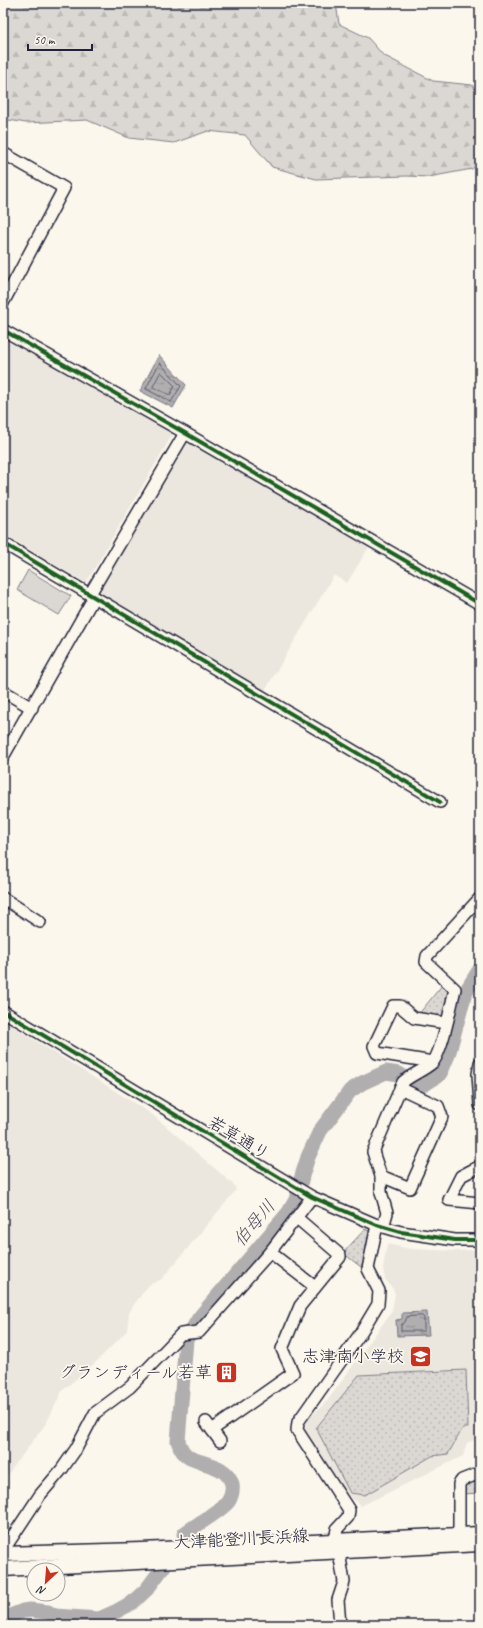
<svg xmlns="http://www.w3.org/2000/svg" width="483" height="1628" font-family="Caveat,'Klee One',sans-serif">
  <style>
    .built { fill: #ebe7df }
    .grass { fill: #dbd8d3; stroke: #7e7d87 }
    .forest { fill: url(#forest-firs); stroke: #7e7d87 }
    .park { fill: url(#park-dots); stroke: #7e7d87 }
    .water { fill: url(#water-ripples); stroke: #787681 }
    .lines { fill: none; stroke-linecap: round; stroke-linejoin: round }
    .shore { stroke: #5b5a6a; stroke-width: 1 }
    .river { stroke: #b1aeb0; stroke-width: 15 }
    .minor-casing { stroke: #22223b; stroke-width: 14 }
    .major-casing { stroke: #22223b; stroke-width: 17 }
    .minor { stroke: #fbf7ec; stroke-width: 11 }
    .major { stroke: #fbf7ec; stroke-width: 14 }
    .cycleway-casing { stroke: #fbf7ec; stroke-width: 6 }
    .cycleway { stroke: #1b5e20; stroke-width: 4 }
    .labels { text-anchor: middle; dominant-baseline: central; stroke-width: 3.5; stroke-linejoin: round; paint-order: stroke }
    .street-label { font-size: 17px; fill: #22223b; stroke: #fbf7ec }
    .poi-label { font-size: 17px; fill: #22223b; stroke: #fbf7ec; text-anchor: end }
    .water-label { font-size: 18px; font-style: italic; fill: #545364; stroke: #fbf7ec }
  </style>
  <defs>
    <pattern id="forest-firs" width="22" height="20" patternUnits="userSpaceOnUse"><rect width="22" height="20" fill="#dbd8d3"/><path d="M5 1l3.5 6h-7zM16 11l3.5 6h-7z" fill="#bcb9b6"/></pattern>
    <pattern id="park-dots" width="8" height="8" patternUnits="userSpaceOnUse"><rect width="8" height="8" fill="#dbd8d3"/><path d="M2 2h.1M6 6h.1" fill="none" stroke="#bcb9b6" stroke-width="1.8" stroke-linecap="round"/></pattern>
    <pattern id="water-ripples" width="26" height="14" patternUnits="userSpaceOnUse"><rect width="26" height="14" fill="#b1aeb0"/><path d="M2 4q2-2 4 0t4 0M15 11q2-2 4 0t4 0" fill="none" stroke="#908d90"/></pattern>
  </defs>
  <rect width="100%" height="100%" fill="#fbf7ec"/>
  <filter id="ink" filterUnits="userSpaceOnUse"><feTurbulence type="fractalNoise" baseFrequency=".025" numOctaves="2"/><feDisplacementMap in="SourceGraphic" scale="8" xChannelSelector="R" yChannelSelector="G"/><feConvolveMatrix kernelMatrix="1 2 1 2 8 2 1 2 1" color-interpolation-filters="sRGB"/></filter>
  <g filter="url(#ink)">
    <g class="built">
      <polygon points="3,339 174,432 86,583 3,534"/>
      <polygon points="190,439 369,547 347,583 334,575 264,692 97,592"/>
      <polygon points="3,1020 153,1115 234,1185 236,1190 162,1279 149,1285 135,1303 129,1313 127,1331 95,1363 62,1391 47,1422 3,1481"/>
      <polygon points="387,1244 411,1249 459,1251 480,1249 480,1438 467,1443 463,1456 361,1506 341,1489 306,1435 305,1429 308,1419 328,1400 392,1311 395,1294 393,1289 385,1279 383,1269"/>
    </g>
    <polygon class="grass" points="28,570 71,596 59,615 17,590"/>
    <polygon class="forest" points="3,3 336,3 339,24 368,38 383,55 433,81 472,85 480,94 480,162 472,169 429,177 407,176 316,179 272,167 245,135 208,131 174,143 129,138 87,120 26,123 3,119"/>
    <g class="park">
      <path d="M443 984C452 992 447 1003 445 1014L438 1018 418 1015Z"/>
      <path d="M365 1229 369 1231C371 1241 367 1259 361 1267L343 1253Z"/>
      <polygon points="466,1370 468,1428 463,1428 448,1454 432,1456 365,1495 350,1493 316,1428 359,1375"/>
      <polygon points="480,1476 480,1493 463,1494 463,1485"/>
    </g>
    <g class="water">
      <polygon points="159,355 186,385 173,408 140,391"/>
      <polygon points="427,1312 429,1335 397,1336 396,1320 402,1319 402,1313"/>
    </g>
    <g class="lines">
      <g class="shore">
        <polygon points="160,363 181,386 171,402 146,389"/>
        <polygon points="161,372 175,386 170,395 153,387"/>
        <polygon points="422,1316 424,1318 424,1331 401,1331 401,1325 405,1322 407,1317"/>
      </g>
      <g class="river">
        <path d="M184 1534C194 1526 221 1511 228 1502 232 1496 233 1491 232 1484 227 1465 205 1465 190 1458 183 1454 180 1448 178 1441L186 1340 199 1318 289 1212 297 1198 302 1176 308 1157 320 1131 350 1091 362 1083 386 1072 399 1074 412 1083 418 1085 425 1084 440 1074 448 1055 465 993 480 969"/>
        <polyline points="3,1619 23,1611 30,1610 48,1612 55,1616 99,1619 117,1611 133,1602 147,1589 164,1566"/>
      </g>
      <defs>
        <g id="minor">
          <polyline points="3,153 64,188 3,303"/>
          <polyline points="3,330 185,433 480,604"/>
          <polyline points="3,543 440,802"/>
          <polyline points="90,594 185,433"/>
          <polyline points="3,691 32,708"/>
          <polyline points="3,757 94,597"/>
          <polyline points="3,898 40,922"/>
          <polyline points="3,1011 312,1197 377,1225 401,1232 455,1240 480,1240"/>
          <polyline points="433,1062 377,1053 374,1046 393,1006 400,1006 414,1018 446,1023"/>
          <polyline points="480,1063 478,1074 480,1105"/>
          <polyline points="480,1166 461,1176 449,1200 480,1203"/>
          <polyline points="381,1176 410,1188 442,1117 438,1106 400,1088"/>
          <path d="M383 1227 387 1213 381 1192V1176L373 1152 403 1082C412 1074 423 1071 432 1063 442 1053 451 1005 455 989L426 962 427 956 480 898"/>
          <polyline points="270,1252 315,1287"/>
          <polyline points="206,1422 220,1441"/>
          <polyline points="212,1430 293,1373 282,1349 300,1306 340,1257 340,1255 297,1218"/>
          <polyline points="459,1542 459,1484 462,1480 480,1473"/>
          <polyline points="3,1551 40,1495 62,1469 76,1449 95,1413 130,1387 181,1334 199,1332 270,1252 312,1197"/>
          <polyline points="340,1625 338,1600 344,1582 339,1552 335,1541 337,1529 348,1517 349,1510 297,1430 298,1422 360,1334 378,1304 379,1291 368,1269 377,1225"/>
        </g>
        <g id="major">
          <polyline points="3,1554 142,1550 480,1534"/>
          <polyline points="3,1569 480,1544"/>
        </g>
      </defs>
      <use href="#minor" class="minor-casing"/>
      <use href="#major" class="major-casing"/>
      <use href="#minor" class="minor"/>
      <use href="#major" class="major"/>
      <defs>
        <g id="cycleway">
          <polyline points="3,330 185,433 480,604"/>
          <polyline points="3,543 440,802"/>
          <polyline points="3,1011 312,1197 377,1225 401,1232 455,1240 480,1240"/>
        </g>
      </defs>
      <use href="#cycleway" class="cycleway-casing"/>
      <use href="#cycleway" class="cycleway"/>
    </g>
  </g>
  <defs>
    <symbol id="school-square" viewBox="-11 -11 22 22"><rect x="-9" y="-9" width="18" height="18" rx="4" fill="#c8321e" stroke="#fbf7ec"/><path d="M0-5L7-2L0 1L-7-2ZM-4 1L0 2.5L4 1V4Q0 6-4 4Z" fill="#fff"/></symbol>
    <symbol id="building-square" viewBox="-11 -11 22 22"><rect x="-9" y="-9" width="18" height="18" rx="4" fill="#c8321e" stroke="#fbf7ec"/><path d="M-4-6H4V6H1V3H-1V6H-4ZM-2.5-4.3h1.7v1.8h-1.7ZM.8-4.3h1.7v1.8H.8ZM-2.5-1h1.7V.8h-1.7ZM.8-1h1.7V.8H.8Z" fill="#fff"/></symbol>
  </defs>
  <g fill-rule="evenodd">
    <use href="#school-square" x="408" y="1344" width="25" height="25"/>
    <use href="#building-square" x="214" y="1360" width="25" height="25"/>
  </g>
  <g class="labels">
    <g class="street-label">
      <text transform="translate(239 1138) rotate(31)">若草通り</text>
      <text transform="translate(241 1539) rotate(-3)">大津能登川長浜線</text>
    </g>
    <g class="poi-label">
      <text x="404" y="1356">志津南小学校</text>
      <text x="212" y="1372">グランディール若草</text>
    </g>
    <g class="water-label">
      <text transform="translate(254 1223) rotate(-50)">伯母川</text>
    </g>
  </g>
  <rect width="483" height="1628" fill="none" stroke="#fbf7ec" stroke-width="16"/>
  <rect x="8" y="8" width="467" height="1612" fill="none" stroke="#22223b" stroke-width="1.5" filter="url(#ink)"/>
  <g transform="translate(46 1582) rotate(206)"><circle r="19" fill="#fbf7ec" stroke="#a4a2a5"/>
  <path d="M0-3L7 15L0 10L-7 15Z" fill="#c8321e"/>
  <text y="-6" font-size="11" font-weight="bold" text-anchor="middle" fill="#22223b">N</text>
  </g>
  <path d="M28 44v6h64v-6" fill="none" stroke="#22223b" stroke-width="2"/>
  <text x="34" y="44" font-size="12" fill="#22223b" stroke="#fbf7ec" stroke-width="3" paint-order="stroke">50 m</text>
</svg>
